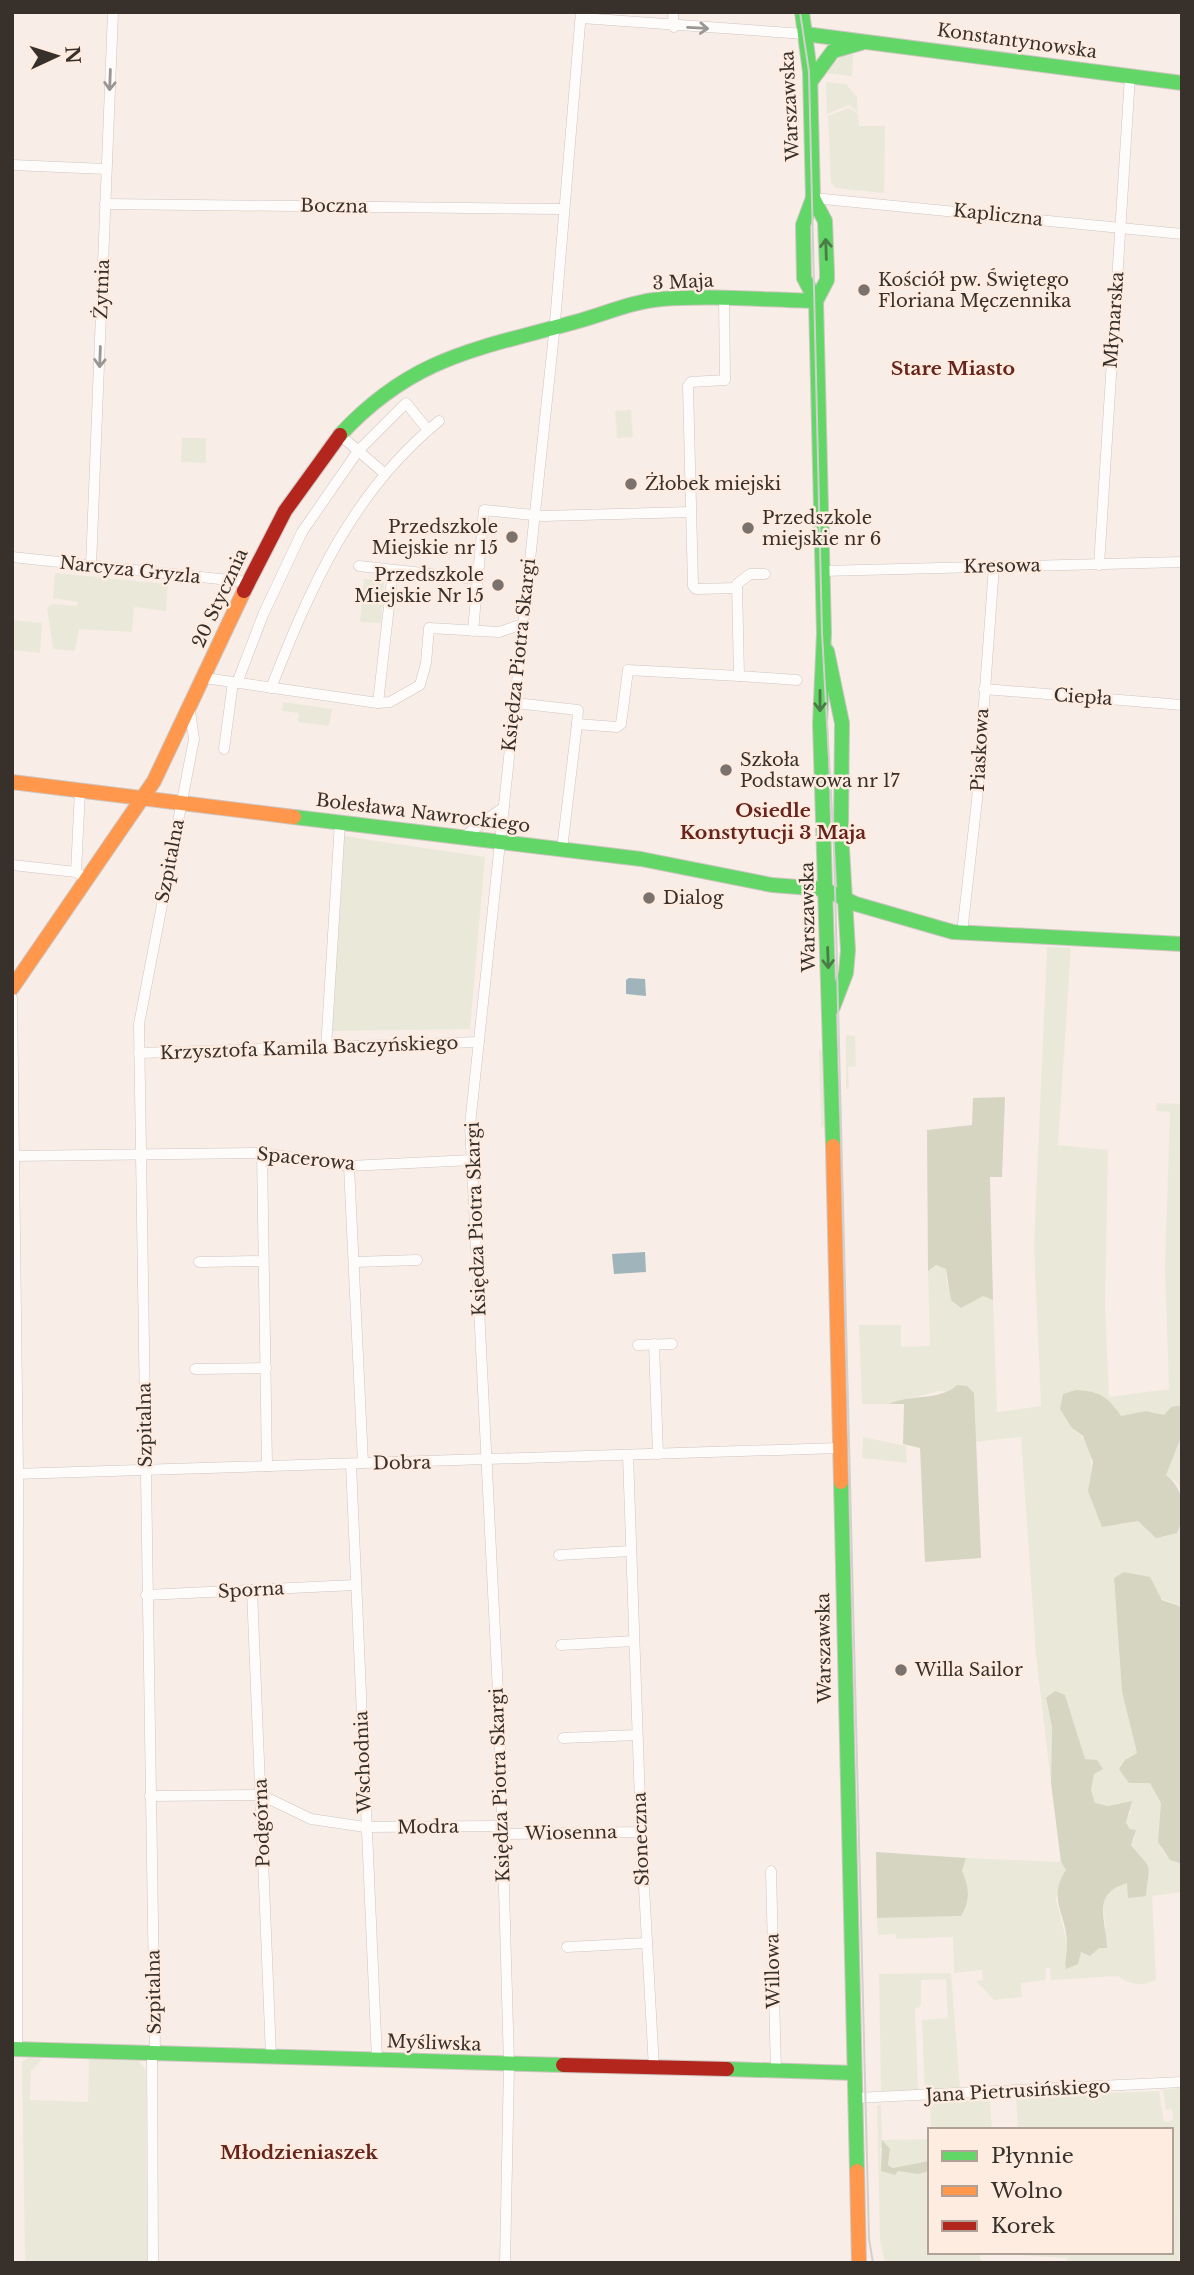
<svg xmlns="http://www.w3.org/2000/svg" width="1194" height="2275" font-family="'Libre Baskerville',serif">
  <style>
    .green { fill: #eae9d9 }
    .forest { fill: #d6d5c2 }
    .water { fill: #9fb5bb }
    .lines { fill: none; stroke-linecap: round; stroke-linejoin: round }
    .street-casing { stroke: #cec5c0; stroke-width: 11 }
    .fast-casing { stroke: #cec5c0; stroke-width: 16 }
    .slow-casing { stroke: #cec5c0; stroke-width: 16 }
    .jam-casing { stroke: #cec5c0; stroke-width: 16 }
    .street { stroke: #fefcfb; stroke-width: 10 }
    .fast { stroke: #63d668; stroke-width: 14 }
    .slow { stroke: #ff974d; stroke-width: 14 }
    .jam { stroke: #b3261e; stroke-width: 14 }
    .tram { stroke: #d3d0ce; stroke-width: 2 }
    .oneway { stroke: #9a9693 }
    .oneway2 { stroke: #4b7b46 }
    .poi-dot { fill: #7b726d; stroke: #ffece0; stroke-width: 2.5 }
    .labels { text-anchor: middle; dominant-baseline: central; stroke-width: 5; stroke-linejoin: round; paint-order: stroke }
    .street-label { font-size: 18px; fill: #37302b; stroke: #ffece0 }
    .poi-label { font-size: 18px; fill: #37302b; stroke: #ffece0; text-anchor: start }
    .neighbourhood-label { font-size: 19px; font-weight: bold; fill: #68241b; stroke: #ffece0 }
  </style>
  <rect width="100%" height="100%" fill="#f8ede7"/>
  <g class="green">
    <polygon points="853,54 852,76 826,73 840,57"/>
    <polygon points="826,82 846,84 857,97 858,112 849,105 827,114"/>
    <polygon points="849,108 858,114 859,126 885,126 884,193 836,188 831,183 828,116"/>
    <polygon points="631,410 633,437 617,438 615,411"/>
    <polygon points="182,438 206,438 206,463 181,462"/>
    <polygon points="55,573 168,584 166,611 134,607 132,632 79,629 75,651 53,649 47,607 53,604 77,606 78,602 53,598"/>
    <polygon points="364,579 384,581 381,623 360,622"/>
    <polygon points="12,620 42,623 40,653 12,650"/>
    <polygon points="283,702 332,709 329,726 298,722 299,713 282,711"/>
    <polygon points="343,836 485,857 470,1029 331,1031"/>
    <path d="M1047 947 1071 948 1058 1145 1108 1150 1105 1305 1109 1397 1169 1389 1165 1267 1170 1112 1156 1111 1157 1103 1182 1104V1405L1171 1407 1164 1415 1146 1411 1072 1428C1095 1444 1093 1465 1088 1491L1121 1525 1138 1520 1177 1533 1182 1524V1607L1114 1578 1122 1692 1137 1754 1125 1760 1129 1783H1150C1153 1788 1159 1796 1161 1802 1167 1827 1145 1852 1182 1864V1892L1152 1896 1156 1980C1141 1987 1131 1985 1118 1976L1051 1980 1050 1968H1046L1045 1980 1021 1983 1022 1997 994 2000 976 1981 983 1980 982 1970 954 1973 953 1937 896 1939 895 1934 878 1935 877 1918 961 1916 962 1871 966 1858 1061 1862 1066 1870 1056 1899 1068 1947 1064 1962 1085 1951 1106 1927C1101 1903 1102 1890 1127 1882L1129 1887 1146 1896C1151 1862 1151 1869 1131 1845L1135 1836 1126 1823 1131 1811 1119 1803 1108 1806 1095 1804 1091 1790 1094 1773 1102 1768 1085 1760 1065 1695 1046 1699 1052 1727 1051 1783 1036 1655 1021 1437 975 1442 974 1393 939 1391 889 1404H862L859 1325H901V1347L930 1346 928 1271 936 1265 946 1269 947 1284 970 1300 983 1296 993 1300 997 1412 1041 1406 1034 1245Z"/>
    <polygon points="846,1035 855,1036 856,1066 848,1067 849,1089 846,1089"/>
    <polygon points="819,1049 823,1051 825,1125 821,1128"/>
    <polygon points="1182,1435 1182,1495 1178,1483 1166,1475"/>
    <polygon points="863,1437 906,1446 907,1463 862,1458"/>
    <polygon points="951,1973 960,2087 925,2090 922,2020 948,2018 946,1979 921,1980 921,2006 915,2009 918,2090 881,2091 879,1974"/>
    <polygon points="28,2058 42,2059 31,2071 30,2100 88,2102 89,2059 139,2061 146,2070 147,2263 25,2263 22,2062"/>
    <polygon points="1182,2088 1179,2263 1067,2263 1067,2258 1018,2255 1171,2252 1171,2130 1018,2130 1016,2097 1159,2091 1164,2122 1173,2120 1172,2109 1166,2110 1163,2090"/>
    <polygon points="990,2100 992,2130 931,2130 930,2103"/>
    <polygon points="881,2105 882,2140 930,2139 930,2162 893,2168 888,2165 890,2149 880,2148 881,2171 930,2171 930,2252 978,2252 982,2263 885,2263 880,2240 877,2106"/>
  </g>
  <g class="forest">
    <polygon points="1005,1097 1002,1177 990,1177 993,1300 983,1296 961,1308 951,1300 946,1269 936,1265 928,1271 927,1130 972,1125 973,1098"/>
    <path d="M957 1385 967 1386 974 1393 981 1558 925 1562 920 1448 903 1444 904 1404H889C909 1394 941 1401 957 1385Z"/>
    <path d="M1076 1390C1100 1391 1108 1397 1121 1416L1146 1411 1164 1415 1171 1407 1182 1405V1435L1166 1475C1184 1488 1187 1513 1177 1533L1156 1538 1138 1521 1102 1527 1088 1491 1093 1462 1083 1436 1072 1428 1060 1409 1063 1394Z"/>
    <polygon points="1124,1572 1150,1577 1162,1600 1182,1607 1182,1864 1170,1860 1158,1842 1161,1803 1150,1783 1129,1783 1119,1769 1125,1760 1137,1753 1122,1692 1114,1578"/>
    <path d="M1055 1691 1065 1695 1085 1759 1097 1760 1103 1769 1094 1774 1091 1790 1095 1803 1108 1806 1132 1801 1126 1823 1130 1829 1136 1830 1131 1845C1153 1872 1150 1859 1146 1896L1128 1898 1127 1883C1091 1894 1106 1918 1107 1948H1099L1090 1956 1081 1952 1078 1964 1066 1969C1064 1960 1067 1955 1067 1946 1068 1915 1046 1900 1066 1870L1061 1862 1051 1783 1052 1727 1046 1698Z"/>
    <path d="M876 1852 966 1858 962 1871C969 1887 971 1900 961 1916L877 1918Z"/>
    <polygon points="882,2140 890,2149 888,2165 893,2168 929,2161 930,2171 918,2174 898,2171 895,2175 881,2171"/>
  </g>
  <g class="water">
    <polygon points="629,978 645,979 646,996 626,994 626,980"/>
    <polygon points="645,1252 646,1272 614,1274 612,1254"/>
  </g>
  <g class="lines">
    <defs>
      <g id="street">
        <polyline points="673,12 674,27"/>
        <polyline points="581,18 805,34"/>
        <polyline points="12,165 106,169"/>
        <polyline points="813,198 1182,234"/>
        <polyline points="105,204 564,209"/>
        <polyline points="724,299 725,380 691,382 688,386 693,586 696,589 737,588"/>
        <polyline points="340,435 384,473"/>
        <polyline points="12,557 248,582"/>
        <polyline points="1099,565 1130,76"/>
        <polyline points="91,566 113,12"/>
        <polyline points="359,566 476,579"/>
        <polyline points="822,571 1182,562"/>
        <polyline points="765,574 750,574 737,584 739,676 797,680"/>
        <polyline points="473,631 484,510 543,516 691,512"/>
        <polyline points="205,678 378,703 390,702 420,685 426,663 429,628 499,632 523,624"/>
        <polyline points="237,683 263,615 302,532 358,451 406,403 428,430"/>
        <path d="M271 688C311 586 352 492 439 421"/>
        <polyline points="984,689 1182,705"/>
        <polyline points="378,703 393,571"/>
        <polyline points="524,704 578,710 577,724 617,727 621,724 628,670 739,676"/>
        <polyline points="224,749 233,682"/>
        <polyline points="462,838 504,807"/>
        <polyline points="562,849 577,724"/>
        <polyline points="12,865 76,872 82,876"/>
        <polyline points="76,872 80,791"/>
        <polyline points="962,933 977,800 994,566"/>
        <polyline points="12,998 18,1474 17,2049"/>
        <polyline points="326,1048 340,822"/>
        <polyline points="139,1053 479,1042"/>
        <polyline points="262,1153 267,1466"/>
        <polyline points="12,1156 262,1153 349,1166 472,1160"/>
        <polyline points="349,1166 363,1463"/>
        <polyline points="199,1262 263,1261"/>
        <polyline points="355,1262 417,1260"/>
        <polyline points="654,1344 658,1454"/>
        <polyline points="638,1345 672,1344"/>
        <polyline points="195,1369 266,1368"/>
        <polyline points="628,1455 641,1832 654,2069"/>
        <polyline points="351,1464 377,2060"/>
        <polyline points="14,1474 839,1448"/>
        <polyline points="559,1555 631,1551"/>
        <polyline points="252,1590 271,2056"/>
        <polyline points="146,1595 355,1585"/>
        <polyline points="561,1645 634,1641"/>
        <polyline points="563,1738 637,1735"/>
        <polyline points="150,1796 261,1795 311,1819 365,1827 501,1826"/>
        <polyline points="501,1834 641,1832"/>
        <polyline points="771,1871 776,2072"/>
        <polyline points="567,1947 646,1943"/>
        <polyline points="152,2052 153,2263"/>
        <polyline points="155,2052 139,1024 194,739 190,711"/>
        <polyline points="855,2098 1182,2082"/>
        <polyline points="505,2263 509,2065 499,1713 470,1125 554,334 581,12"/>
      </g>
      <g id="fast">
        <polyline points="802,12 810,72 813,198 803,225 804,278 816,301"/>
        <polyline points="805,34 1182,83"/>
        <polyline points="811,81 833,51 861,43"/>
        <polyline points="813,198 825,221 827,272 827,280 816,301 824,633 820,723 833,1146"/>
        <path d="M340 435C412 357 477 349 575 322 602 315 633 301 662 299 712 295 765 300 816 301"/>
        <polyline points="827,651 842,723 841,832 848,950 846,973 833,1007"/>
        <polyline points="294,817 641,859 772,885 824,889 856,904 953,932 1182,944"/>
        <polyline points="841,1482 857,2171"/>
        <polyline points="12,2049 563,2065"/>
        <polyline points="727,2069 854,2073"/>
      </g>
      <g id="slow">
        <polyline points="12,782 294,817"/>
        <polyline points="12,988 154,781 244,591"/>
        <polyline points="833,1146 841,1482"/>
        <polyline points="857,2171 859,2263"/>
      </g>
      <g id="jam">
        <polyline points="244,591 285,511 340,435"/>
        <polyline points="563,2065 727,2069"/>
      </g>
    </defs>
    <use href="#street" class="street-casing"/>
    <use href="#fast" class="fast-casing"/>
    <use href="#slow" class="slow-casing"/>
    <use href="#jam" class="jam-casing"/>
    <use href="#street" class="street"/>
    <use href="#fast" class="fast"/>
    <use href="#slow" class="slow"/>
    <use href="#jam" class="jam"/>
    <polyline class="tram" points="800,12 809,72 822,633 834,848 869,2239 873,2263"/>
  </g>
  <defs><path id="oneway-shaft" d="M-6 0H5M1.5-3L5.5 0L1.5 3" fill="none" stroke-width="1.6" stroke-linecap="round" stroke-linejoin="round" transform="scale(1.75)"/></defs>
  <g class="oneway">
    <use href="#oneway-shaft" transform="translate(698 28) rotate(3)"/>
    <use href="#oneway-shaft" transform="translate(110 80) rotate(92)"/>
    <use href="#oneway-shaft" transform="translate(100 357) rotate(92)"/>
  </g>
  <g class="oneway2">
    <use href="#oneway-shaft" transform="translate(826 249) rotate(-92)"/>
    <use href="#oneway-shaft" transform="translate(820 701) rotate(90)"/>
    <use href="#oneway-shaft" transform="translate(828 958) rotate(88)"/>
  </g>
  <g class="poi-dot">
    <circle cx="864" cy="290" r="7"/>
    <circle cx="631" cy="484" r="7"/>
    <circle cx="748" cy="528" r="7"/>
    <circle cx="512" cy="537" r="7"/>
    <circle cx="498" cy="585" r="7"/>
    <circle cx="726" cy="770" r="7"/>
    <circle cx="649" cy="898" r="7"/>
    <circle cx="901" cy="1670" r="7"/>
  </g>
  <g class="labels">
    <g class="street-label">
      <text transform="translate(1017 41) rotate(8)">Konstantynowska</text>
      <text transform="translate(790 106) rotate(-93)">Warszawska</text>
      <text transform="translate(334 206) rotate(1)">Boczna</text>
      <text transform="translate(998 215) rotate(6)">Kapliczna</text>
      <text transform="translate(683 282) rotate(-3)">3 Maja</text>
      <text transform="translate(102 289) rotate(-88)">Żytnia</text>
      <text transform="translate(1114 320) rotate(-86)">Młynarska</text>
      <text transform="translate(1002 566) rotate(-1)">Kresowa</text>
      <text transform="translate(130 570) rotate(6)">Narcyza Gryzla</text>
      <text transform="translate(220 598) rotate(-65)">20 Stycznia</text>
      <text transform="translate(519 655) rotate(-84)">Księdza Piotra Skargi</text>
      <text transform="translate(1083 697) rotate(4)">Ciepła</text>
      <text transform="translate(980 750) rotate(-87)">Piaskowa</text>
      <text transform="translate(423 813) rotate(7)">Bolesława Nawrockiego</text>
      <text transform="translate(170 861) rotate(-79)">Szpitalna</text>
      <text transform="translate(808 917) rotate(-91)">Warszawska</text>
      <text transform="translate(309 1048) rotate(-2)">Krzysztofa Kamila Baczyńskiego</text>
      <text transform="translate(306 1159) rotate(6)">Spacerowa</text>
      <text transform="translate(476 1219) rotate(-92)">Księdza Piotra Skargi</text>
      <text transform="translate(145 1425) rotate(-91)">Szpitalna</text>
      <text transform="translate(402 1463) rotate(-1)">Dobra</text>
      <text transform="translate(251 1590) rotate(-3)">Sporna</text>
      <text transform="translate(824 1648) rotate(-91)">Warszawska</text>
      <text transform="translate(363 1762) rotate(-92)">Wschodnia</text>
      <text transform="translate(500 1785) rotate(-92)">Księdza Piotra Skargi</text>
      <text transform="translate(262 1823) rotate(-92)">Podgórna</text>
      <text transform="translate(428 1827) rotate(-1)">Modra</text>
      <text transform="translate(571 1833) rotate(-1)">Wiosenna</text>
      <text transform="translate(641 1839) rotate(-92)">Słoneczna</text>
      <text transform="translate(773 1971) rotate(-91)">Willowa</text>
      <text transform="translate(154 1992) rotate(-91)">Szpitalna</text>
      <text transform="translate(434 2043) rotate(2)">Myśliwska</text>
      <text transform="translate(1018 2091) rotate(-3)">Jana Pietrusińskiego</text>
    </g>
    <g class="poi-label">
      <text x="878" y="280">Kościół pw. Świętego<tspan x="878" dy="21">Floriana Męczennika</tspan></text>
      <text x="645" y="484">Żłobek miejski</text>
      <text x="762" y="518">Przedszkole<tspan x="762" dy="21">miejskie nr 6</tspan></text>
      <text x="498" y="527" text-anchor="end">Przedszkole<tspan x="498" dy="21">Miejskie nr 15</tspan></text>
      <text x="484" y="575" text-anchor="end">Przedszkole<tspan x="484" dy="21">Miejskie Nr 15</tspan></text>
      <text x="740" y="760">Szkoła<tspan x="740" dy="21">Podstawowa nr 17</tspan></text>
      <text x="663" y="898">Dialog</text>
      <text x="915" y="1670">Willa Sailor</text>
    </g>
    <g class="neighbourhood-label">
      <text x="953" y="368">Stare Miasto</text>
      <text x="773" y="810">Osiedle<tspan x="773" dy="22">Konstytucji 3 Maja</tspan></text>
      <text x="299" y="2152">Młodzieniaszek</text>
    </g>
  </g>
  <rect width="1194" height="2275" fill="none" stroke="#37302b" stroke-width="28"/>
  <rect x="928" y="2128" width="245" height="126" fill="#ffece0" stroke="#afa198" stroke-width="2"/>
  <rect x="942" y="2151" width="35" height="10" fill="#63d668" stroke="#afa198" stroke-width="2"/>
  <text x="991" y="2163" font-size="21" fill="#37302b">Płynnie</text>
  <rect x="942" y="2186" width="35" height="10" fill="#ff974d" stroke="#afa198" stroke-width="2"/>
  <text x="991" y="2198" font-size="21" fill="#37302b">Wolno</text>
  <rect x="942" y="2221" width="35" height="10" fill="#b3261e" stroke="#afa198" stroke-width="2"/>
  <text x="991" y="2233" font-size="21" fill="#37302b">Korek</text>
  <g transform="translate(56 56) rotate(86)" stroke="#ffece0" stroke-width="5" paint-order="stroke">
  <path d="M0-5L12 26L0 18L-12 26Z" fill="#37302b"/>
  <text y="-10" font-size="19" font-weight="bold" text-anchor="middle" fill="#37302b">N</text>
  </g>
</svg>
